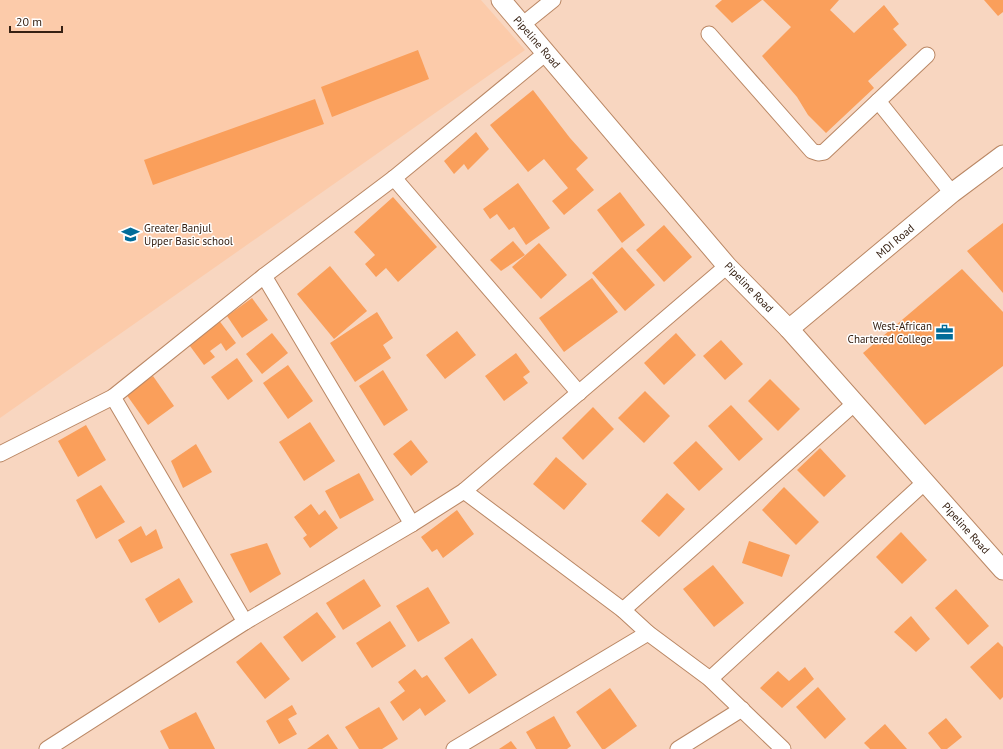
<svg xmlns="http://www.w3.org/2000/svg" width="1003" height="749" font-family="'PT Sans',sans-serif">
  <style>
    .built { fill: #fccbaa }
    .building { fill: #fa9f5b }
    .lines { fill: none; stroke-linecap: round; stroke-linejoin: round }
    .minor-casing { stroke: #ba8764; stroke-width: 17 }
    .tertiary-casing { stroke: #ba8764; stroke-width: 21 }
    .minor { stroke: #fff; stroke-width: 15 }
    .tertiary { stroke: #fff; stroke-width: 19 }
    .labels { text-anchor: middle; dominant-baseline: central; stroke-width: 3; stroke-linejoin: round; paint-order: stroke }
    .street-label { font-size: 11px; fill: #362113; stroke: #fff }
    .poi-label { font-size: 11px; fill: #362113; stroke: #fff; text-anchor: start }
  </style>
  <rect width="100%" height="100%" fill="#f8d6c0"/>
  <polygon class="built" points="0,0 481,0 525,50 0,418"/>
  <g class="building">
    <polygon points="722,0 762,0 732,23 715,6"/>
    <polygon points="763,0 839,0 830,10 854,33 884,5 899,24 893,29 907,45 868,81 874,88 826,133 808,115 797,97 762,56 791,27"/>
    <polygon points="984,0 1003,0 1003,12 998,16"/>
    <polygon points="418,50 429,79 332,117 321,87"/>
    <polygon points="533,90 570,138 588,158 576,169 594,190 564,215 552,201 568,188 544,159 528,172 490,125"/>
    <polygon points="315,99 324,124 153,185 144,160"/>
    <polygon points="476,132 489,149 468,170 464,164 454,174 444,161"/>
    <polygon points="518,183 550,228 526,245 514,227 509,230 497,214 490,219 483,209"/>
    <polygon points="620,192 645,225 622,243 597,210"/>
    <polygon points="393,197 437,247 398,282 386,268 376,277 365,264 375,255 354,232"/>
    <polygon points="1003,223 1003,293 967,251"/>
    <polygon points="664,225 692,257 664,282 636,250"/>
    <polygon points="513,241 525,255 501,271 490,260"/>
    <polygon points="539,243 567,275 541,299 512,267"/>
    <polygon points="622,247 655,285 625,311 592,273"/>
    <polygon points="330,266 367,311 334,339 297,294"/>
    <polygon points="962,269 1003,312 1003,366 925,425 863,353"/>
    <polygon points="592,278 618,312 564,352 539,318"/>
    <polygon points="252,298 268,320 242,338 227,316"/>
    <polygon points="377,312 393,338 383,345 391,358 355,382 330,343"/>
    <polygon points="218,319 236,343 226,351 221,343 210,351 215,357 204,365 187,342"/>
    <polygon points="457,331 476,355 445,379 426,355"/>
    <polygon points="272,333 288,353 262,374 246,354"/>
    <polygon points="676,333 696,355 664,385 644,363"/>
    <polygon points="721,340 743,364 725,380 703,356"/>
    <polygon points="516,353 530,372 523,377 528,383 504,401 485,376"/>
    <polygon points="237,358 253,381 228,400 211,377"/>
    <polygon points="288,365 313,401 288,419 263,383"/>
    <polygon points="383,370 408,410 384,426 359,386"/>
    <polygon points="153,376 174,406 148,425 126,394"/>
    <polygon points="770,379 800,409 778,431 748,401"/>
    <polygon points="645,391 670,416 644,443 618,418"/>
    <polygon points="731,405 763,439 739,461 708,426"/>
    <polygon points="593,407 614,429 583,460 562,438"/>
    <polygon points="310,422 335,461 304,481 279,442"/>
    <polygon points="86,425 106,460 78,477 58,441"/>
    <polygon points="411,440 428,462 411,476 393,454"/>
    <polygon points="696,441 723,469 699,491 673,463"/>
    <polygon points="196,444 212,472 183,488 171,461"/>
    <polygon points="820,448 846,476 824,497 797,470"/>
    <polygon points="556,457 587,484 564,510 533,484"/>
    <polygon points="359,473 374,500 340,519 325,491"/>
    <polygon points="101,485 125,522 96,539 76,500"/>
    <polygon points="784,487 819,522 796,545 762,510"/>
    <polygon points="667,493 685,509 659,537 641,521"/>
    <polygon points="311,504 319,515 325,510 338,528 310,548 303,538 307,535 294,517"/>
    <polygon points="457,510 474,534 443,558 437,549 432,552 421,537"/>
    <polygon points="141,526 146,536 156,529 163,548 131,563 118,540"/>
    <polygon points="901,532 927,560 902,584 876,557"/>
    <polygon points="749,541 790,555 782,577 742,563"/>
    <polygon points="267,543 281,574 250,593 230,554"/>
    <polygon points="713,565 744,603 714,627 683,589"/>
    <polygon points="179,578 193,602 159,623 145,599"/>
    <polygon points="364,579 381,606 343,630 326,603"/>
    <polygon points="428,587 450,623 418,642 396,606"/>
    <polygon points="956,589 989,626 968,645 935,608"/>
    <polygon points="317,612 336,637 302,662 283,637"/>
    <polygon points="911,616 930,639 916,652 894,632"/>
    <polygon points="390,621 406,646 372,668 356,643"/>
    <polygon points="472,638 497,675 469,694 444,658"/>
    <polygon points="261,642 290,679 265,699 236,662"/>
    <polygon points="998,642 1003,647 1003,697 1000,700 970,667"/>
    <polygon points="805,667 814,679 782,708 760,688 778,671 789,681"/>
    <polygon points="415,669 422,678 427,675 446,701 425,716 420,708 403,721 390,702 405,691 398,682"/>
    <polygon points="818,687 846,719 825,739 796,707"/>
    <polygon points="610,688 637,726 605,749 602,749 576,712"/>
    <polygon points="292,705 297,714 288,719 297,734 279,744 266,721"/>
    <polygon points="379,707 398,739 382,749 359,749 345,727"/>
    <polygon points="196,712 215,749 169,749 160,731"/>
    <polygon points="554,716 571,746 567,749 536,749 526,732"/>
    <polygon points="946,718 962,737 947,749 941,749 928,733"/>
    <polygon points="885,724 907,749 870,749 864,743"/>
    <polygon points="328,734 338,749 307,749"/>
    <polygon points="511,741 517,749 499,749"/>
  </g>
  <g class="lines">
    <defs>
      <g id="minor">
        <polyline points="522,25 553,0"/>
        <polyline points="709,34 812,151 818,153 824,152 927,55"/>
        <polyline points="878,101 952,193"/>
        <polyline points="394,178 579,393"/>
        <polyline points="264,276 412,524"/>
        <polyline points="113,397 245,622"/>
        <polyline points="0,454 113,397 264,276 394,178 546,53"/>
        <polyline points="464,491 623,610 648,633 710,679 783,749"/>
        <polyline points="623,610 855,403"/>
        <polyline points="710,679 925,482"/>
        <polyline points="47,749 245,622 412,524 464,491 727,266"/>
        <polyline points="454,749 648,633"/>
        <polyline points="678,749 742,709"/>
      </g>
      <g id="tertiary">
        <polyline points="501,0 727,266 789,329 1003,570"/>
        <polyline points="789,329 952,193 1003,155"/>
      </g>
    </defs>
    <use href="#minor" class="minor-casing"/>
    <use href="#tertiary" class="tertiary-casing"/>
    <use href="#minor" class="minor"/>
    <use href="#tertiary" class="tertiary"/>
  </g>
  <defs>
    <symbol id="school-bare" viewBox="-9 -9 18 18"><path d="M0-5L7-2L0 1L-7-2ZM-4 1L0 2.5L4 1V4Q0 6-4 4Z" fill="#016c99" stroke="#fff" stroke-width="2.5" paint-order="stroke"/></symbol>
    <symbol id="office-bare" viewBox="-9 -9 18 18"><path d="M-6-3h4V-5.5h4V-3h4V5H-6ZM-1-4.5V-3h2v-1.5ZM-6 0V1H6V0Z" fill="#016c99" stroke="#fff" stroke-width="2.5" paint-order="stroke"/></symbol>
  </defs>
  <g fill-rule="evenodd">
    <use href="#school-bare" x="118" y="222" width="25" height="25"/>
    <use href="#office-bare" x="932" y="320" width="25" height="25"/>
  </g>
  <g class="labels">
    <g class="street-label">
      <text transform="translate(537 42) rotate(49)">Pipeline Road</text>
      <text transform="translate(895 241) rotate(-40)">MDI Road</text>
      <text transform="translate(749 287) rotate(46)">Pipeline Road</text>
      <text transform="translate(966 528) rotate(48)">Pipeline Road</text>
    </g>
    <g class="poi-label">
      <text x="144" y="228">Greater Banjul<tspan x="144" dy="13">Upper Basic school</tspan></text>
      <text x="932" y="326" text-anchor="end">West-African<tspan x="932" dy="13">Chartered College</tspan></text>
    </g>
  </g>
  <path d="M10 26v6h52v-6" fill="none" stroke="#362113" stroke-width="2"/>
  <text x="16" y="26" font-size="12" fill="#362113" stroke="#ffffff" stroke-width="3" paint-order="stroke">20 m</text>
</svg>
